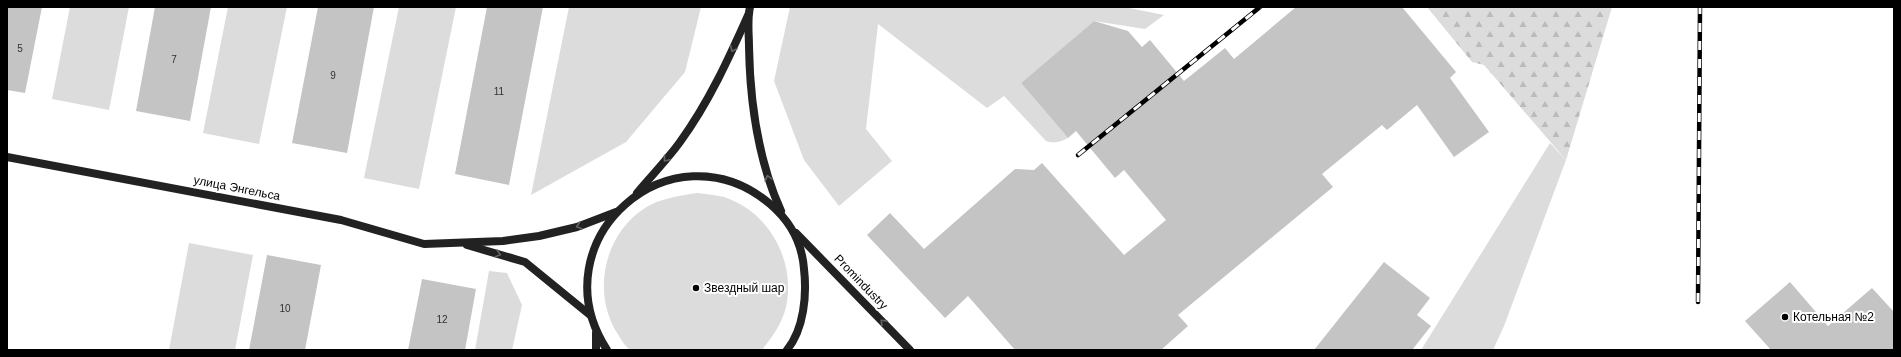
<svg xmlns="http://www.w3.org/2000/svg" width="1901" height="357" font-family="Helvetica,sans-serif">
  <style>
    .green { fill: #dcdcdc }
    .forest { fill: url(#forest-firs) }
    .building { fill: #c4c4c4 }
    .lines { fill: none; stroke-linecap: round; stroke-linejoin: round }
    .secondary { stroke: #222; stroke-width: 8 }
    .rail-casing { stroke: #000; stroke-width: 4.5 }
    .rail { stroke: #fff; stroke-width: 3; stroke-dasharray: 9; stroke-linecap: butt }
    .oneway { stroke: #646464 }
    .poi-dot { fill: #000; stroke: #fff; stroke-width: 1.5 }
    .labels { text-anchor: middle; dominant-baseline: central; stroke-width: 4; stroke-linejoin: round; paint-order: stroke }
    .number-label { font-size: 10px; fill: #313131 }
    .street-label { font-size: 12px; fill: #000; stroke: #fff }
    .poi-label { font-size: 12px; fill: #000; stroke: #fff; text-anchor: start }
  </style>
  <defs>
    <pattern id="forest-firs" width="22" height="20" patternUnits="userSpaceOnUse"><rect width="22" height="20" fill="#dcdcdc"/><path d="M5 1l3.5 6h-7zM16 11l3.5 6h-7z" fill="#bbb"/></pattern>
  </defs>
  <rect width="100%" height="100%" fill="#fff"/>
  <g class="green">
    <polygon points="70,7 129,7 109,110 52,99"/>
    <polygon points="228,7 287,7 259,144 203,133"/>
    <polygon points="399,7 456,7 419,189 364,178"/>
    <polygon points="569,7 701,7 685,72 626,142 531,195"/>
    <path d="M790 7H1124L1164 15 1145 29 1094 21 1021 83 1068 138C1060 142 1055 144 1046 141L1004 96 987 108 878 24 866 129 892 161 839 206 804 160 774 81Z"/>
    <polygon points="1550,143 1566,160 1504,326 1493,350 1421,350"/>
    <path d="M697 193C706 194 716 195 724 197 770 212 796 262 786 307 782 324 772 337 762 350H630C625 346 622 341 619 336 591 295 603 235 645 208 661 198 678 196 697 193Z"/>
    <polygon points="189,243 253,255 235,350 169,350"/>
    <polygon points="489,271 507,273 522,305 512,350 475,350"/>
  </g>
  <polygon class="forest" points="1427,7 1612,7 1566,160 1484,65 1472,62"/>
  <g class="building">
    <polygon points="7,7 42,7 25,93 7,90"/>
    <polygon points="155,7 211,7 190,121 136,111"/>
    <polygon points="318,7 374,7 347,153 292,143"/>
    <polygon points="487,7 543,7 509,185 455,174"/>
    <polygon points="1296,7 1402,7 1456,72 1450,78 1489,132 1454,157 1417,105 1387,130 1382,125 1322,174 1333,187 1178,315 1188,326 1161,350 1015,350 968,296 945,318 867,235 890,213 924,249 1015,169 1034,170 1042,163 1124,255 1166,220 1124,170 1115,178 1076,131 1068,138 1021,83 1094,21 1128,31 1142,47 1150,40 1184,81 1225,48 1234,59"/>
    <polygon points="267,255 321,265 305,350 249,350"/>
    <polygon points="1384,262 1430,298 1417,315 1431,326 1412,350 1314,350"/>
    <polygon points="422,279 476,289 465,350 408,350"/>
    <polygon points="1790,282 1828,326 1872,288 1894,312 1894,350 1771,350 1745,321"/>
  </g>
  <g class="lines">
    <g class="secondary">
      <path d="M750 7C747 20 749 34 749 47 750 103 758 160 781 211"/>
      <polyline points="7,157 341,220 424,244 503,241 539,236 577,227 616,212"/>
      <path d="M637 193C651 176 667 160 680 142 709 102 729 58 749 13"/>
      <polyline points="796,233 910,350"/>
      <polyline points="467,245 525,262 590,315"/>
      <polyline points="596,350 596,333"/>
      <path d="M607 350C536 240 672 121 770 204 790 221 802 242 804 269 807 295 804 329 787 350"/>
    </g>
    <defs>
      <g id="rail">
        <polyline points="1078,155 1260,7"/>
        <polyline points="1698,302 1700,7"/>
      </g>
    </defs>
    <use href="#rail" class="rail-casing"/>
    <use href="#rail" class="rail"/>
  </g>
  <defs><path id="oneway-chevron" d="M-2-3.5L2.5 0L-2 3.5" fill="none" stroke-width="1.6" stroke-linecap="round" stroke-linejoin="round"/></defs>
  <g class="oneway">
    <use href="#oneway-chevron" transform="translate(733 49) rotate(114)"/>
    <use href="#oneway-chevron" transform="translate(666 159) rotate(130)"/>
    <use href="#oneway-chevron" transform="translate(768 178) rotate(-106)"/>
    <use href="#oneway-chevron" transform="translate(579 226) rotate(162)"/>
    <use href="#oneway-chevron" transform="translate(498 254) rotate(16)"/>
    <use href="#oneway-chevron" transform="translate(883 322) rotate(-134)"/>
  </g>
  <g class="poi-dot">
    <circle cx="696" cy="288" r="4"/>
    <circle cx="1785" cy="317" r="4"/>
  </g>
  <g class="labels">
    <g class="number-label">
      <text x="20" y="48">5</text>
      <text x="174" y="59">7</text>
      <text x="333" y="75">9</text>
      <text x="499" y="91">11</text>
      <text x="285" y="308">10</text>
      <text x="442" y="319">12</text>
    </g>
    <g class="street-label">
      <text transform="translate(237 188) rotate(11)">улица Энгельса</text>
      <text transform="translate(861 282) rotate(46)">Promindustry</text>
    </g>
    <g class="poi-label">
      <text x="704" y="288">Звездный шар</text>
      <text x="1793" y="317">Котельная №2</text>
    </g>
  </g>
  <rect width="1901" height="357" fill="none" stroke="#000000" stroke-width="16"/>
</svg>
